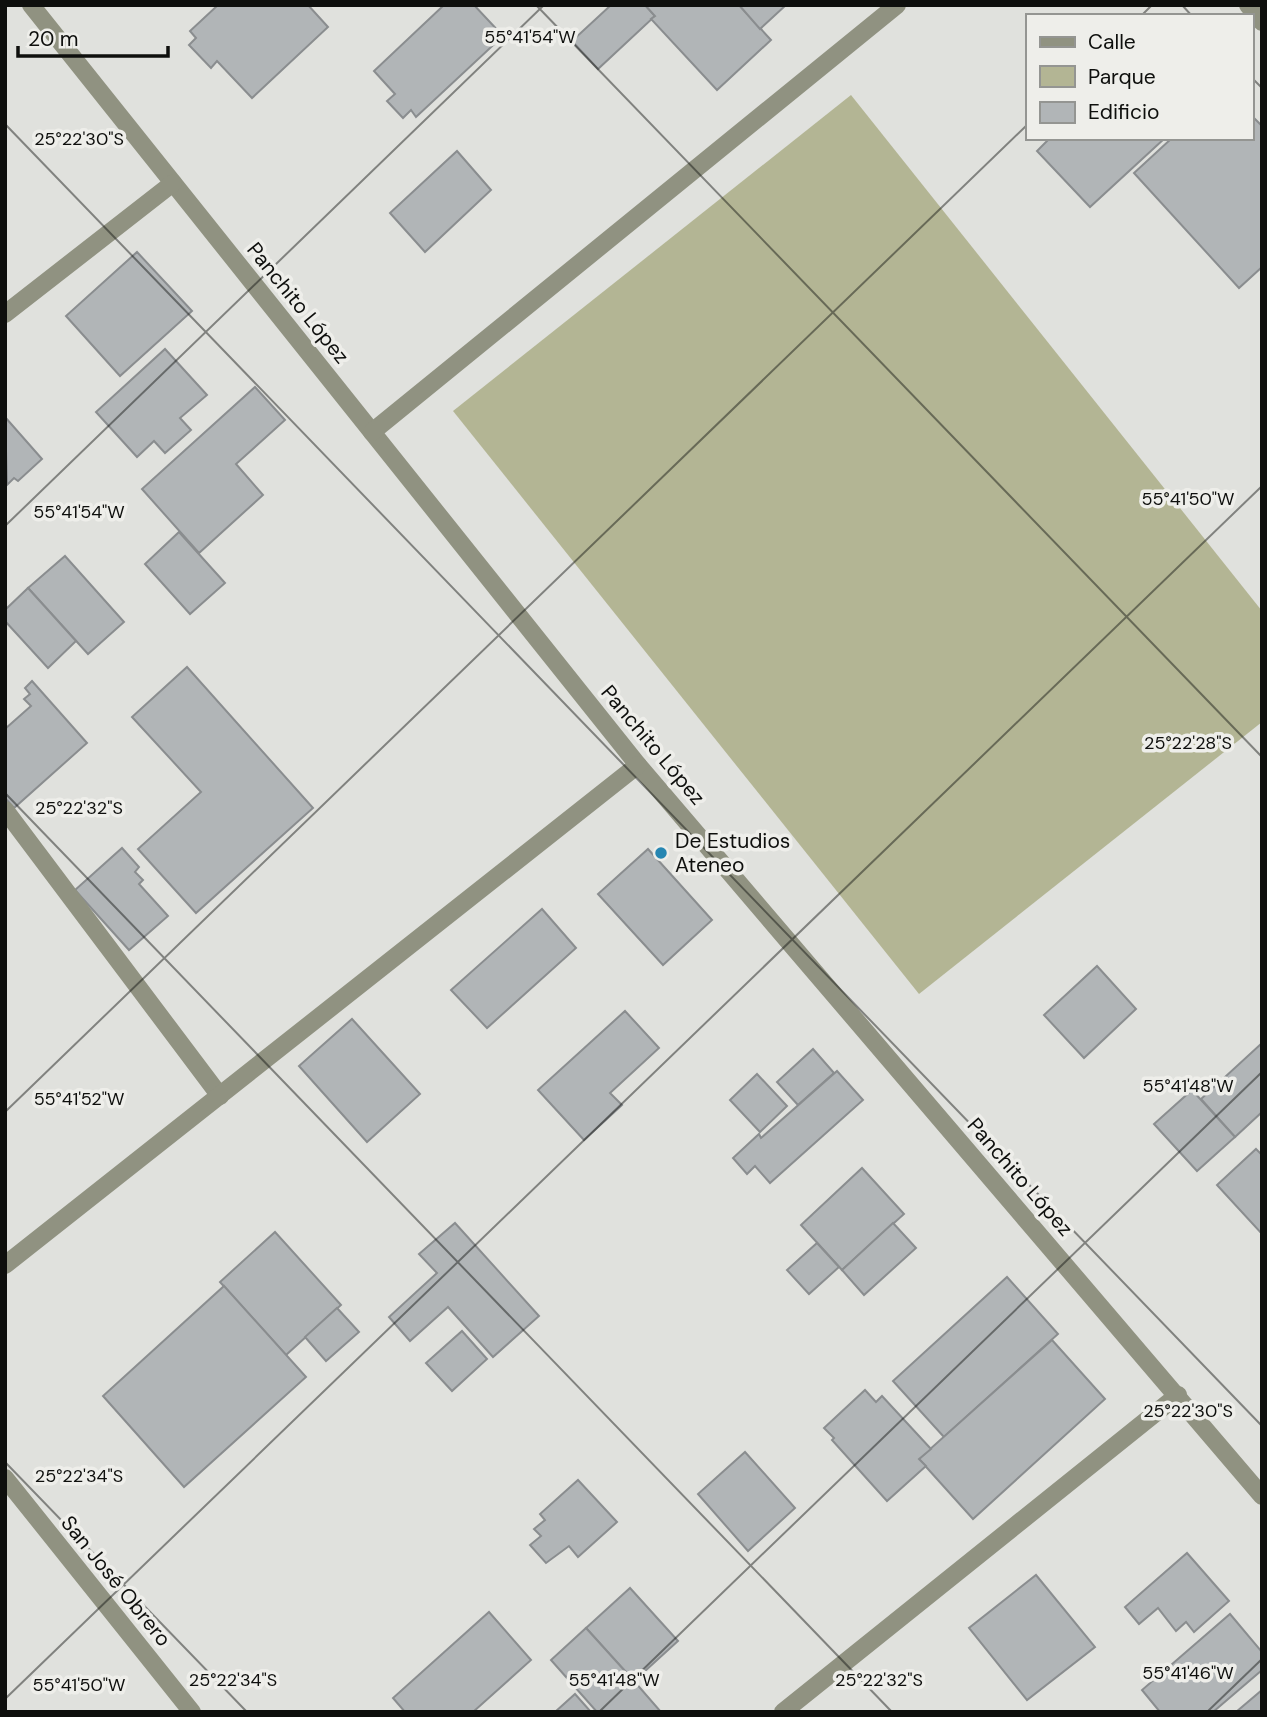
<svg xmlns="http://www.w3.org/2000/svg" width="1267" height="1717" font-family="'DM Sans',sans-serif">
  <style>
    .green { fill: #b3b594 }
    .building { fill: #b1b5b7; stroke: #8a8d8f; stroke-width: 2 }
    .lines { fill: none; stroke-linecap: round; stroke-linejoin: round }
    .minor { stroke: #909281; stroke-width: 18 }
    .ticks { fill: none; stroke: #0e0f0d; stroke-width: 2; stroke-opacity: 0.45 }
    .poi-dot { fill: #2686b2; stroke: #eeeeea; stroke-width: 2.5 }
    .labels { text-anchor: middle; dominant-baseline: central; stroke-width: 7; stroke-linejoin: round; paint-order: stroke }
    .street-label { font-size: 21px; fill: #0e0f0d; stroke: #eeeeea }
    .poi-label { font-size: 21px; fill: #0e0f0d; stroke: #eeeeea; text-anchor: start }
    .ticks-label { font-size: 18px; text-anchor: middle; fill: #0e0f0d; stroke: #eeeeea; stroke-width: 7; stroke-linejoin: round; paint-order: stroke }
  </style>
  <rect width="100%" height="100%" fill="#e0e1dd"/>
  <polygon class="green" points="851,95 1262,611 1262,722 919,994 453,411"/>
  <g class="building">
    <polygon points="218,5 308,5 328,27 252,98 217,61 211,68 189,45 196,38 190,31"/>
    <polygon points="444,5 474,5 503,36 416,117 411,110 403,118 387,101 395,94 374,71"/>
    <polygon points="611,5 645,5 655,16 598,69 572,41"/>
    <polygon points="645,5 739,5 771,40 717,90 651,19 655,16"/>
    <polygon points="739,5 786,5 760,29"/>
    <polygon points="1251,115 1262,126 1262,267 1239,288 1134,173 1172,138 1251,138"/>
    <polygon points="1050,138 1165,138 1090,207 1037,151"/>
    <polygon points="457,151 491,190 425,252 390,213"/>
    <polygon points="137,252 192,311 120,376 66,316"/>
    <polygon points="165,349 207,395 180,418 191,430 165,453 154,441 137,457 96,412"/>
    <polygon points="255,387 285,420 236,464 263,495 199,553 142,489"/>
    <polygon points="5,417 42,459 18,481 14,478 7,485"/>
    <polygon points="179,532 225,583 190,614 145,564"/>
    <polygon points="65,556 124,622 88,654 28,588"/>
    <polygon points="28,588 76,641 48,668 5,621 5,610"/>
    <polygon points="187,667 313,808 196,913 138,849 201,792 132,717"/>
    <polygon points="32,681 87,743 14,808 5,798 5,729 31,706 24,699 30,694 25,688"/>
    <polygon points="122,848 139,867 135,872 143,880 139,884 168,916 129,950 75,890"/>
    <polygon points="648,849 712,920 663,965 598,894"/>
    <polygon points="542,909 576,948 487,1028 451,990"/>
    <polygon points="1097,966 1136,1009 1084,1058 1044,1015"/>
    <polygon points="625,1011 659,1048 610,1093 622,1105 584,1140 538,1090"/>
    <polygon points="352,1019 420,1094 367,1142 299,1066"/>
    <polygon points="1262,1043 1262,1112 1235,1137 1201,1099"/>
    <polygon points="813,1049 834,1073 798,1105 777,1082"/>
    <polygon points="837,1071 863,1100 770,1183 755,1166 747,1174 733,1158 759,1134 761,1138"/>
    <polygon points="757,1074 787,1106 760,1132 730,1100"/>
    <polygon points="1192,1090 1235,1137 1197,1171 1154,1124"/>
    <polygon points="1256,1149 1262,1155 1262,1234 1217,1185"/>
    <polygon points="862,1168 904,1214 842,1270 801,1225"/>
    <polygon points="455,1223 539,1316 493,1357 448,1307 410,1341 389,1317 437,1273 419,1254"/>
    <polygon points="893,1223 916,1248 864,1295 842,1270"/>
    <polygon points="275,1232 341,1305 286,1355 220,1282"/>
    <polygon points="817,1243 839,1267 809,1294 787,1270"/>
    <polygon points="1007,1277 1058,1334 944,1437 893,1381"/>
    <polygon points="224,1286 306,1377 184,1487 103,1396"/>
    <polygon points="337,1308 359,1332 326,1361 305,1337"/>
    <polygon points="462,1331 487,1359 452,1391 426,1363"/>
    <polygon points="1052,1340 1105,1399 973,1519 919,1459"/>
    <polygon points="865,1390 876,1402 882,1396 931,1449 919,1459 926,1466 887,1501 832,1440 834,1438 824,1428"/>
    <polygon points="745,1452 795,1508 748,1551 698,1494"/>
    <polygon points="578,1480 617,1522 578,1557 569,1546 546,1563 530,1545 541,1536 534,1529 545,1520 540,1514"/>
    <polygon points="1187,1553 1229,1601 1194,1632 1186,1622 1176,1631 1158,1608 1139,1624 1125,1607"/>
    <polygon points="1036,1575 1095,1647 1027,1700 969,1628"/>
    <polygon points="630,1588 678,1641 634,1681 586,1628"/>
    <polygon points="489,1612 531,1660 473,1712 405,1712 393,1698"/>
    <polygon points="1230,1614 1262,1652 1262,1670 1213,1712 1160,1712 1142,1690"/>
    <polygon points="586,1628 634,1681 661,1712 597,1712 551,1660"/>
    <polygon points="1262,1690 1262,1712 1236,1712"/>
    <polygon points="575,1694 591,1712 555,1712"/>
  </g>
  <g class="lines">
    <g class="minor">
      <polyline points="31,5 638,765 1262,1496"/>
      <polyline points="1248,5 1262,22"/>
      <polyline points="5,314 173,183"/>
      <polyline points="372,432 897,5"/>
      <polyline points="5,810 220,1096"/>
      <polyline points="5,1265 638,765"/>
      <polyline points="5,1478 192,1712"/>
      <polyline points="783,1712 1178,1395"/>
    </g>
  </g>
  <path class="ticks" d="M536 5 1262 757M1182 5 1192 16M1141 16 1152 5M1251 77 1262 88M5 124 1262 1426M5 526 544 5M5 793 892 1712M5 1112 1027 125M5 1462 247 1712M5 1699 1262 486M599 1712 1262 1072M1207 1712 1262 1659"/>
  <circle class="poi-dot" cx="661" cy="853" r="7"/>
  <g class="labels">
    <g class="street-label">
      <text transform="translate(298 303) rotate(51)">Panchito López</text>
      <text transform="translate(653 745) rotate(50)">Panchito López</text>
      <text transform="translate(1020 1177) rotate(49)">Panchito López</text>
      <text transform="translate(116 1581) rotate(51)">San José Obrero</text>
    </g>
    <g class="poi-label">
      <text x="675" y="841">De Estudios<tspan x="675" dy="24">Ateneo</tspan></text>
    </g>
  </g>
  <g class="ticks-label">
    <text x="530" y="43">55°41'54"W</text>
    <text x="79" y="145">25°22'30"S</text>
    <text x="1188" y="505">55°41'50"W</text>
    <text x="79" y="518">55°41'54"W</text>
    <text x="1188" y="749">25°22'28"S</text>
    <text x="79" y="814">25°22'32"S</text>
    <text x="1188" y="1092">55°41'48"W</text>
    <text x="79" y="1105">55°41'52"W</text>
    <text x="1188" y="1417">25°22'30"S</text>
    <text x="79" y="1482">25°22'34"S</text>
    <text x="1188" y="1679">55°41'46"W</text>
    <text x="233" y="1686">25°22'34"S</text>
    <text x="879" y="1686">25°22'32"S</text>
    <text x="614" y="1686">55°41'48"W</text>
    <text x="79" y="1691">55°41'50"W</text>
  </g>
  <rect width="1267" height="1717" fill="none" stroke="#0e0f0d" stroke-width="14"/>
  <rect x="1026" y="14" width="228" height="126" fill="#eeeeea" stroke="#949592" stroke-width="2"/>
  <rect x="1040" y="37" width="35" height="10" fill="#909281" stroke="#949592" stroke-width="2"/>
  <text x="1088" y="49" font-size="21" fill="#0e0f0d">Calle</text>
  <rect x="1040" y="66" width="35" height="21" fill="#b3b594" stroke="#949592" stroke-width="2"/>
  <text x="1088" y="84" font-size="21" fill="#0e0f0d">Parque</text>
  <rect x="1040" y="102" width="35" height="21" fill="#b1b5b7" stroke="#949592" stroke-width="2"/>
  <text x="1088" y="119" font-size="21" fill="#0e0f0d">Edificio</text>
  <path d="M18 46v10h150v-10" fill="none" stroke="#0e0f0d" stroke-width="3.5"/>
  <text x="28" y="46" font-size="21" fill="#0e0f0d" stroke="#eeeeea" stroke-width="5" paint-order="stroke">20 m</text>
</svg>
